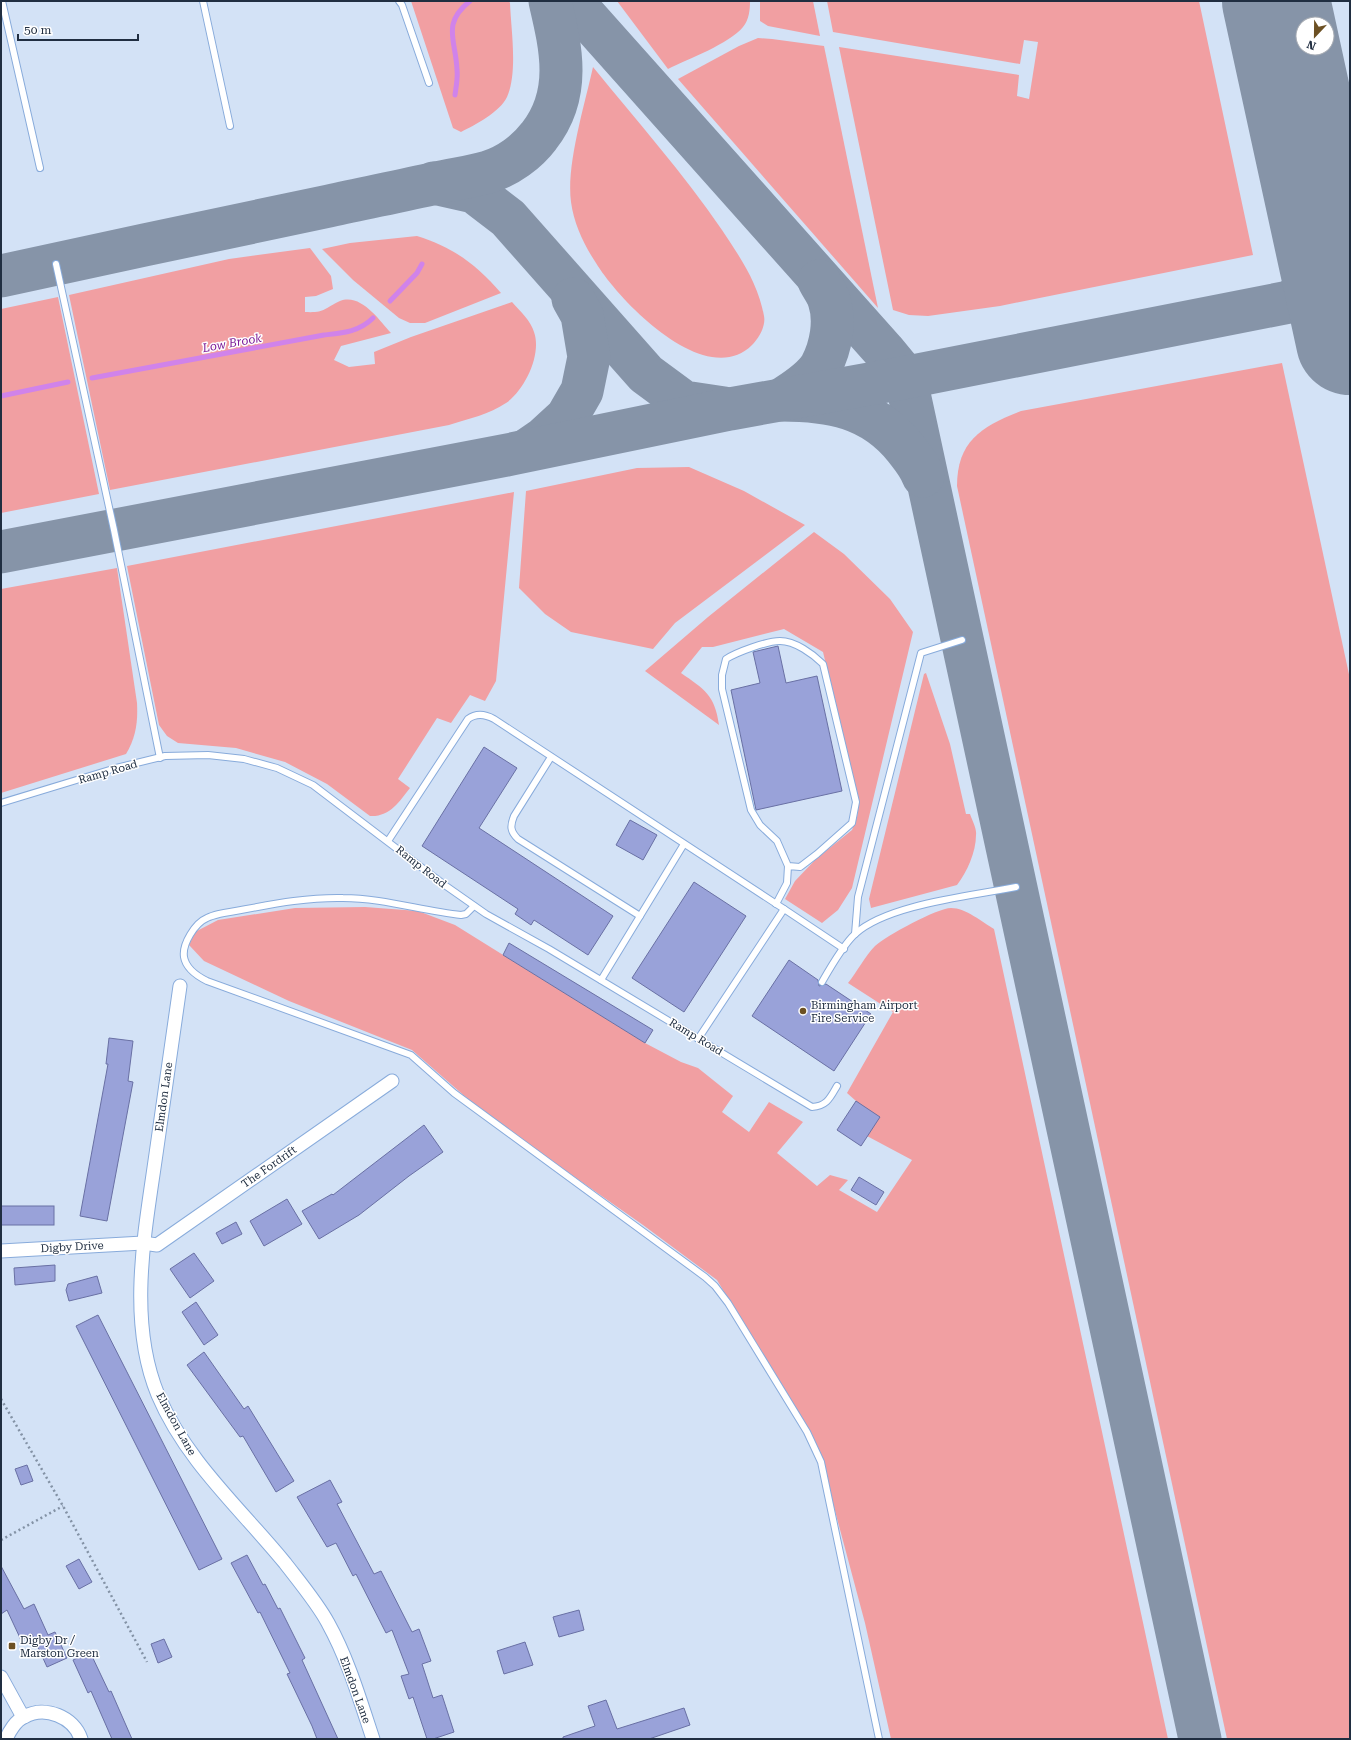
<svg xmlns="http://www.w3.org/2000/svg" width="1351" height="1740" font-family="'Roboto Serif',serif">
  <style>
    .green { fill: #f19fa2 }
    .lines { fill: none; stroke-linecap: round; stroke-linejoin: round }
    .stream { stroke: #d083ea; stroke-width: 5 }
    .taxiway { stroke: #8694a8; stroke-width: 43 }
    .runway { stroke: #8694a8; stroke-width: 108 }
    .building { fill: #99a2d9; stroke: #6970a4 }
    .service-casing { stroke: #88abdb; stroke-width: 8 }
    .minor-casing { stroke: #88abdb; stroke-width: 15 }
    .path { stroke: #8392a5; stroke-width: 2.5; stroke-dasharray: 2 3; stroke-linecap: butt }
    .service { stroke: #fff; stroke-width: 6 }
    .minor { stroke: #fff; stroke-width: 13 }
    .poi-dot { fill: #6c5023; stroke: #fff; stroke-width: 1.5 }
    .labels { text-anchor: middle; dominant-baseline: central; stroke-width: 3; stroke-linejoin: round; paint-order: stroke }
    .street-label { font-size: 11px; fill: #202e41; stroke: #fff }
    .poi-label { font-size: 11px; fill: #202e41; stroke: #fff; text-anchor: start }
    .water-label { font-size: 12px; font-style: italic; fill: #7c1c98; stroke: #fff }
  </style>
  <rect width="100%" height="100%" fill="#d3e2f6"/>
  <g class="green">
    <path d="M411 1H509L510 3C511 30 518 72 507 97 500 112 475 125 461 132L453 128Z"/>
    <path d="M617 1H750C750 10 749 20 743 27 729 44 688 59 668 69Z"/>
    <polygon points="760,1 813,1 820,36 768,26 760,21"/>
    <polygon points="827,1 1199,1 1253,255 1000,306 928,316 909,315 893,310 839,47 1019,75 1017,96 1029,99 1038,42 1024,40 1020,64 833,32"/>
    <polygon points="758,38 772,39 824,46 878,308 678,79 739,46"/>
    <path d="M593 67C637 121 683 173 722 230 740 257 758 283 764 316 766 326 759 338 752 345 706 391 619 301 596 263 584 245 574 224 571 202 566 165 585 104 593 67Z"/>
    <path d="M417 236C454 248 476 264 501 293L425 323H410L399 318 353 280 322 249 350 243Z"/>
    <path d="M310 248 331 276 333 289 316 296 305 297V312C325 313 323 309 340 301 361 293 379 320 391 333L341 346 334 360 349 367 375 364 374 352 411 337 512 302C520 311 531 321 534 332 542 354 525 390 506 403 490 414 468 419 449 425L110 490 69 295 229 259Z"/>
    <polygon points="58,297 99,494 1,513 1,309"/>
    <path d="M1282 363 1350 679V1739H1227L957 486C957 441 982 426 1021 411Z"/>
    <polygon points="689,467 744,491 805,525 675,623 653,649 571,632 545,614 519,588 526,491 637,468"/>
    <path d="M514 492 496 681 485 701 470 695 451 723 437 718 398 779 410 788C399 802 390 817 370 816L327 784 285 762 236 748 178 743 167 736 159 725 127 566Z"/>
    <path d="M814 532 844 554 890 599 913 632 852 888 838 910 822 923 785 899 795 881 816 859 852 830 857 817 859 802 823 652 784 629 713 647H702L681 673C704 689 715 695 719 725L645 671 708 617Z"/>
    <path d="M117 568 137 703C138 722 136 737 126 754L1 793V589Z"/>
    <path d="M926 673 950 744 966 814H970C972 820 977 829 976 835 976 852 967 872 957 885L871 908 869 899 924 674Z"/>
    <path d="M365 907 418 911 455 925 645 1043 681 1062 698 1068 733 1096 722 1112 749 1132 769 1102 803 1122 777 1153 817 1186 830 1175 848 1180 839 1190 877 1212 912 1160 867 1136 856 1101 847 1093 893 1012 848 983C857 972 865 956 875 946 886 936 937 908 951 908 966 908 982 922 994 929L1168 1739H891L865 1623 819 1451 717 1280 643 1225 485 1114 412 1050 289 1001 204 961 189 945 195 932 218 920 295 908Z"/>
  </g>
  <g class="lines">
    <g class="stream">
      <path d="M455 95C456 87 458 78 457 70 456 40 441 24 470 1"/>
      <polyline points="390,301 417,273 422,264"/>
      <path d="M92 378 324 335C342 333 359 332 373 318"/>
      <polyline points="1,396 68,382"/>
    </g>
    <g class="taxiway">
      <polyline points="572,1 884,351 898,368 908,389 1200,1739"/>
      <polyline points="434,183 474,192 508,218 646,374 684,402 724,408"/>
      <path d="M1 276C110 252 220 229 329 206 365 198 401 191 436 183 453 179 472 177 488 172 508 166 527 152 539 136 572 94 561 48 550 1"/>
      <path d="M819 281C822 287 827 293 829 300 836 321 831 347 821 366 812 381 794 391 781 400 830 400 872 407 905 448 912 457 919 465 923 476"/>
      <polyline points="1291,301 1311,289 1322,270 1330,250 1343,264 1350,268"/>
      <path d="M1291 301C1329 307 1333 313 1350 346"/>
      <polyline points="527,450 543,439 567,417 582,391 589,357 582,315 573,299"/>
      <polyline points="1,552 512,454 730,409 903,378 1350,290"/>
    </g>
    <polyline class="runway" points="1276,1 1350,341"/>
  </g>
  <g class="building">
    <polygon points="778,646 786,683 817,676 842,791 756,810 731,690 760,683 753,652"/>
    <polygon points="484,747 517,768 479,828 613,916 588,955 534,920 531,925 515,914 518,909 422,846"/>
    <polygon points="630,820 657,835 643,860 616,845"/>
    <polygon points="694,882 746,916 684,1012 632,978"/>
    <polygon points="509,943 653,1030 645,1043 503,955"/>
    <polygon points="789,960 818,980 819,986 826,984 871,1014 834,1071 752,1016"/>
    <polygon points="109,1038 133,1041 128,1081 133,1082 107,1221 80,1216 108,1064 106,1064"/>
    <polygon points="856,1101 880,1117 861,1146 837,1130"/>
    <polygon points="424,1125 443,1152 409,1176 359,1215 319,1239 302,1211 332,1194 333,1195"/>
    <polygon points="859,1177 884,1192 876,1205 851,1190"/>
    <polygon points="287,1199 302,1224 264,1246 250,1221"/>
    <rect x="1" y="1206" width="53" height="19"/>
    <polygon points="236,1222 242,1234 222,1244 216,1233"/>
    <polygon points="194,1253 214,1281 190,1298 170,1269"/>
    <polygon points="55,1265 55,1281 15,1285 14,1268"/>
    <polygon points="97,1276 102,1293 69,1301 66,1290 68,1284"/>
    <polygon points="196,1302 218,1335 204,1345 182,1312"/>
    <polygon points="98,1315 222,1559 199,1570 76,1326"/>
    <polygon points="204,1352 244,1409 248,1406 294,1481 276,1492 243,1436 240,1437 187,1365"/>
    <polygon points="27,1465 33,1481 21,1485 15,1469"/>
    <polygon points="330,1480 342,1502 337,1504 374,1574 381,1571 412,1632 419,1629 431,1661 422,1664 433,1698 442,1695 454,1732 433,1739 427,1739 413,1697 409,1699 401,1676 409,1674 392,1630 386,1633 356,1574 353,1576 336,1543 327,1547 297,1497"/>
    <polygon points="247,1555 263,1585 265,1584 278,1609 280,1608 305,1658 302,1660 338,1739 317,1739 312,1726 287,1674 290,1673 260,1612 258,1613 231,1563"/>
    <polygon points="79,1559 92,1582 79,1589 66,1566"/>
    <polygon points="1,1566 24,1609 34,1604 48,1635 55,1632 67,1658 47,1667 32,1634 21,1640 7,1610 1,1614"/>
    <polygon points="579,1610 584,1630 559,1637 553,1617"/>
    <polygon points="164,1639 172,1657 158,1663 151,1644"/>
    <polygon points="525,1642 533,1665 504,1674 497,1651"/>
    <polygon points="90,1652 109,1692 111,1691 132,1739 112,1739 91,1691 88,1693 73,1660"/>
    <polygon points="606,1700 617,1729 684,1708 690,1725 649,1739 563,1739 563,1737 595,1726 588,1706"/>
  </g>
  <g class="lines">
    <defs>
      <g id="service">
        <polyline points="2,1 40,168"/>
        <polyline points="203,1 230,126"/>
        <polyline points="399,1 402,5 429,83"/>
        <polyline points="56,264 114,530 160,758"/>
        <path d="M551 757 514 816C510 826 510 831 518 839L640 916"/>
        <path d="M1 803 116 768 165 756 208 755 244 759 277 768 313 785 446 886 486 914 549 949 812 1107C827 1106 830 1098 837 1086"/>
        <path d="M388 841 468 719C476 713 485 714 494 719L784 909 698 1039"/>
        <path d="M776 904 787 883 788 866 777 841 760 825 751 810 722 689V675L726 659C737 652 767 641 780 641 795 641 813 654 823 664L856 802 852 823 817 854 800 867 788 866"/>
        <path d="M474 906 466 914 461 915C422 911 383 898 343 898 301 897 260 907 219 914 215 915 211 916 207 918 195 923 182 944 184 957 186 969 197 976 207 981L411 1055 454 1093 705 1277 715 1286 728 1303 807 1432 821 1462 879 1739"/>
        <polyline points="784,909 844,949"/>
        <polyline points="855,934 858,897 921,653 962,640"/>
        <polyline points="601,980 684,844"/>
        <path d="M822 982C830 968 844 944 855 934 888 904 972 896 1016 887"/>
      </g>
      <g id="minor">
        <path d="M180 986C172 1042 164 1098 156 1154 145 1232 127 1320 158 1395 186 1461 241 1509 285 1563 298 1580 318 1604 328 1623 348 1659 360 1700 373 1739"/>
        <polyline points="1,1251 143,1243 157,1245 392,1081"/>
        <polyline points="1,1677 23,1717"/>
        <path d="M6 1739C9 1732 16 1720 24 1717 45 1705 74 1717 81 1739"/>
      </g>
    </defs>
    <use href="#service" class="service-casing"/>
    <use href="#minor" class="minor-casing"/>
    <g class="path">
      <polyline points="1,1399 63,1506 147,1662"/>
      <polyline points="1,1540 63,1506"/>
    </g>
    <use href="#service" class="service"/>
    <use href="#minor" class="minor"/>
  </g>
  <g class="poi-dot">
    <circle cx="803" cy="1011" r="4"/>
    <rect x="8" y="1642" width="8" height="8" rx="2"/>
  </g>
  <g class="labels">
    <g class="street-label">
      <text transform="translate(108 772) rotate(-16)">Ramp Road</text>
      <text transform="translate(421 867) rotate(38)">Ramp Road</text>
      <text transform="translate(696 1037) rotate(31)">Ramp Road</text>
      <text transform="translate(164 1097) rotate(-82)">Elmdon Lane</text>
      <text transform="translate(269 1167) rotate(-35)">The Fordrift</text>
      <text transform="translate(72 1247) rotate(-3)">Digby Drive</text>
      <text transform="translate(176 1424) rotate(61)">Elmdon Lane</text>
      <text transform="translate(355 1690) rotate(70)">Elmdon Lane</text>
    </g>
    <g class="poi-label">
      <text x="811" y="1005">Birmingham Airport<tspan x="811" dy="13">Fire Service</tspan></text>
      <text x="20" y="1640">Digby Dr /<tspan x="20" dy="13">Marston Green</tspan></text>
    </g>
    <g class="water-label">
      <text transform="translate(232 343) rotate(-10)">Low Brook</text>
    </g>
  </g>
  <rect width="1351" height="1740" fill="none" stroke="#202e41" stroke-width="4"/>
  <g transform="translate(1315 36) rotate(202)"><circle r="19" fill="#ffffff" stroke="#a6abb3"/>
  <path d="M0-3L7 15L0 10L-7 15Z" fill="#6c5023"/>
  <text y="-6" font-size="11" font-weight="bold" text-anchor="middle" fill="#202e41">N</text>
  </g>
  <path d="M18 34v6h120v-6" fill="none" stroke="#202e41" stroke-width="2"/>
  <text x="24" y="34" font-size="12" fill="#202e41" stroke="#ffffff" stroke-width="3" paint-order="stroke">50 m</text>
</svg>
